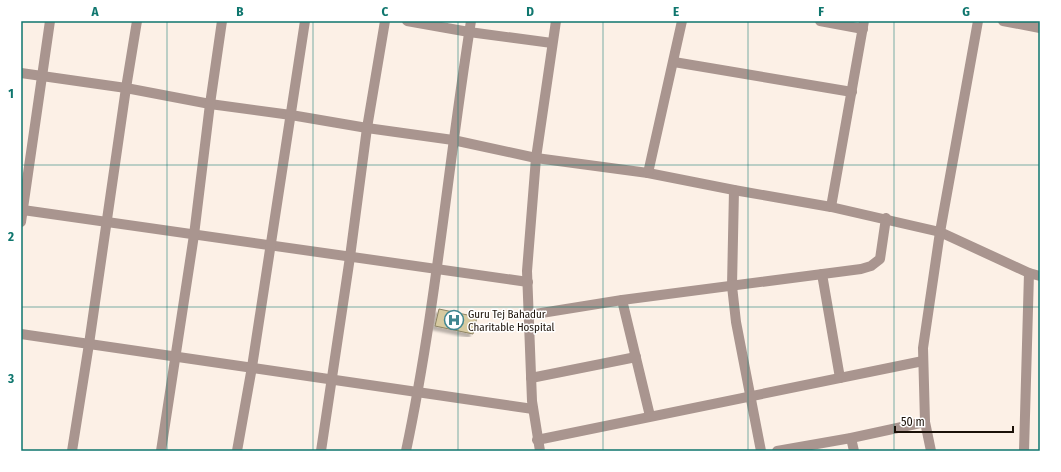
<svg xmlns="http://www.w3.org/2000/svg" width="1061" height="472" font-family="'Fira Sans Condensed',sans-serif">
  <style>
    .building { fill: #d7caa0; stroke: #8d8363; filter: url(#shadow) }
    .lines { fill: none; stroke-linecap: round; stroke-linejoin: round }
    .minor { stroke: #a9958f; stroke-width: 10 }
    .grid { fill: none; stroke: #0f766e; stroke-width: 1; stroke-opacity: 0.55 }
    .labels { text-anchor: middle; dominant-baseline: central; stroke-width: 3; stroke-linejoin: round; paint-order: stroke }
    .poi-label { font-size: 11px; fill: #1b1108; stroke: #fff; text-anchor: start }
    .neatline { fill: none; stroke: #0f766e; stroke-width: 1.5 }
    .grid-label { font-size: 13px; text-anchor: middle; font-weight: bold; fill: #0f766e }
  </style>
  <defs>
    <filter id="shadow"><feDropShadow dx="-3.5" dy="3.5" stdDeviation="1" flood-color="#0004"/></filter>
  </defs>
  <rect width="100%" height="100%" fill="#fcf0e6"/>
  <polygon class="building" points="439,309 477,317 473,334 435,326"/>
  <g class="lines">
    <g class="minor">
      <polyline points="407,21 469,32 552,43"/>
      <polyline points="820,21 863,29"/>
      <polyline points="1003,21 1040,28"/>
      <polyline points="674,62 852,92"/>
      <polyline points="21,73 126,88 210,104 291,115 367,128 453,140 536,158 648,173 734,190 831,207 940,232 1029,273 1040,276"/>
      <polyline points="648,173 682,21"/>
      <polyline points="734,190 732,286 736,322 761,451"/>
      <polyline points="831,207 864,21"/>
      <polyline points="23,210 528,282"/>
      <polyline points="21,222 50,21"/>
      <polyline points="822,274 840,378"/>
      <polyline points="622,300 650,416"/>
      <polyline points="529,315 622,300 861,269 871,266 880,259 886,218"/>
      <polyline points="21,334 533,409"/>
      <polyline points="531,378 636,357"/>
      <polyline points="851,438 854,451"/>
      <polyline points="537,440 923,361"/>
      <polyline points="72,451 89,344 126,88 137,21"/>
      <polyline points="161,451 194,235 210,104 222,21"/>
      <polyline points="237,451 252,367 305,21"/>
      <polyline points="321,451 350,257 367,128 385,21"/>
      <path d="M406 451C436 309 448 164 471 21"/>
      <polyline points="540,451 532,401 527,271 536,158 556,21"/>
      <polyline points="777,451 851,438 925,422"/>
      <polyline points="931,451 925,422 923,348 940,232 978,21"/>
      <polyline points="1024,451 1029,273"/>
    </g>
  </g>
  <path class="grid" d="M167 21V451M313 21V451M458 21V451M603 21V451M748 21V451M894 21V451M21 165H1040M21 307H1040"/>
  <defs>
    <symbol id="hospital-ring" viewBox="-11 -11 22 22"><circle r="9.5" fill="#fff" stroke="#408690" stroke-width="1.5"/><path d="M-5-5h3v3.5h4V-5h3V5h-3V1.5h-4V5h-3Z" fill="#408690"/></symbol>
  </defs>
  <g fill-rule="evenodd">
    <use href="#hospital-ring" x="443" y="309" width="22" height="22"/>
  </g>
  <g class="labels">
    <g class="poi-label">
      <text x="468" y="314">Guru Tej Bahadur<tspan x="468" dy="13">Charitable Hospital</tspan></text>
    </g>
  </g>
  <rect width="1061" height="472" fill="none" stroke="#ffffff" stroke-width="44"/>
  <path d="M895 426v6h118v-6" fill="none" stroke="#1b1108" stroke-width="2"/>
  <text x="901" y="426" font-size="12" fill="#1b1108" stroke="#ffffff" stroke-width="3" paint-order="stroke">50 m</text>
  <rect x="22" y="22" width="1017" height="428" class="neatline"/>
  <g class="grid-label">
    <text x="95" y="16">A</text>
    <text x="240" y="16">B</text>
    <text x="385" y="16">C</text>
    <text x="530" y="16">D</text>
    <text x="676" y="16">E</text>
    <text x="821" y="16">F</text>
    <text x="966" y="16">G</text>
    <text x="11" y="98">1</text>
    <text x="11" y="241">2</text>
    <text x="11" y="383">3</text>
  </g>
</svg>
